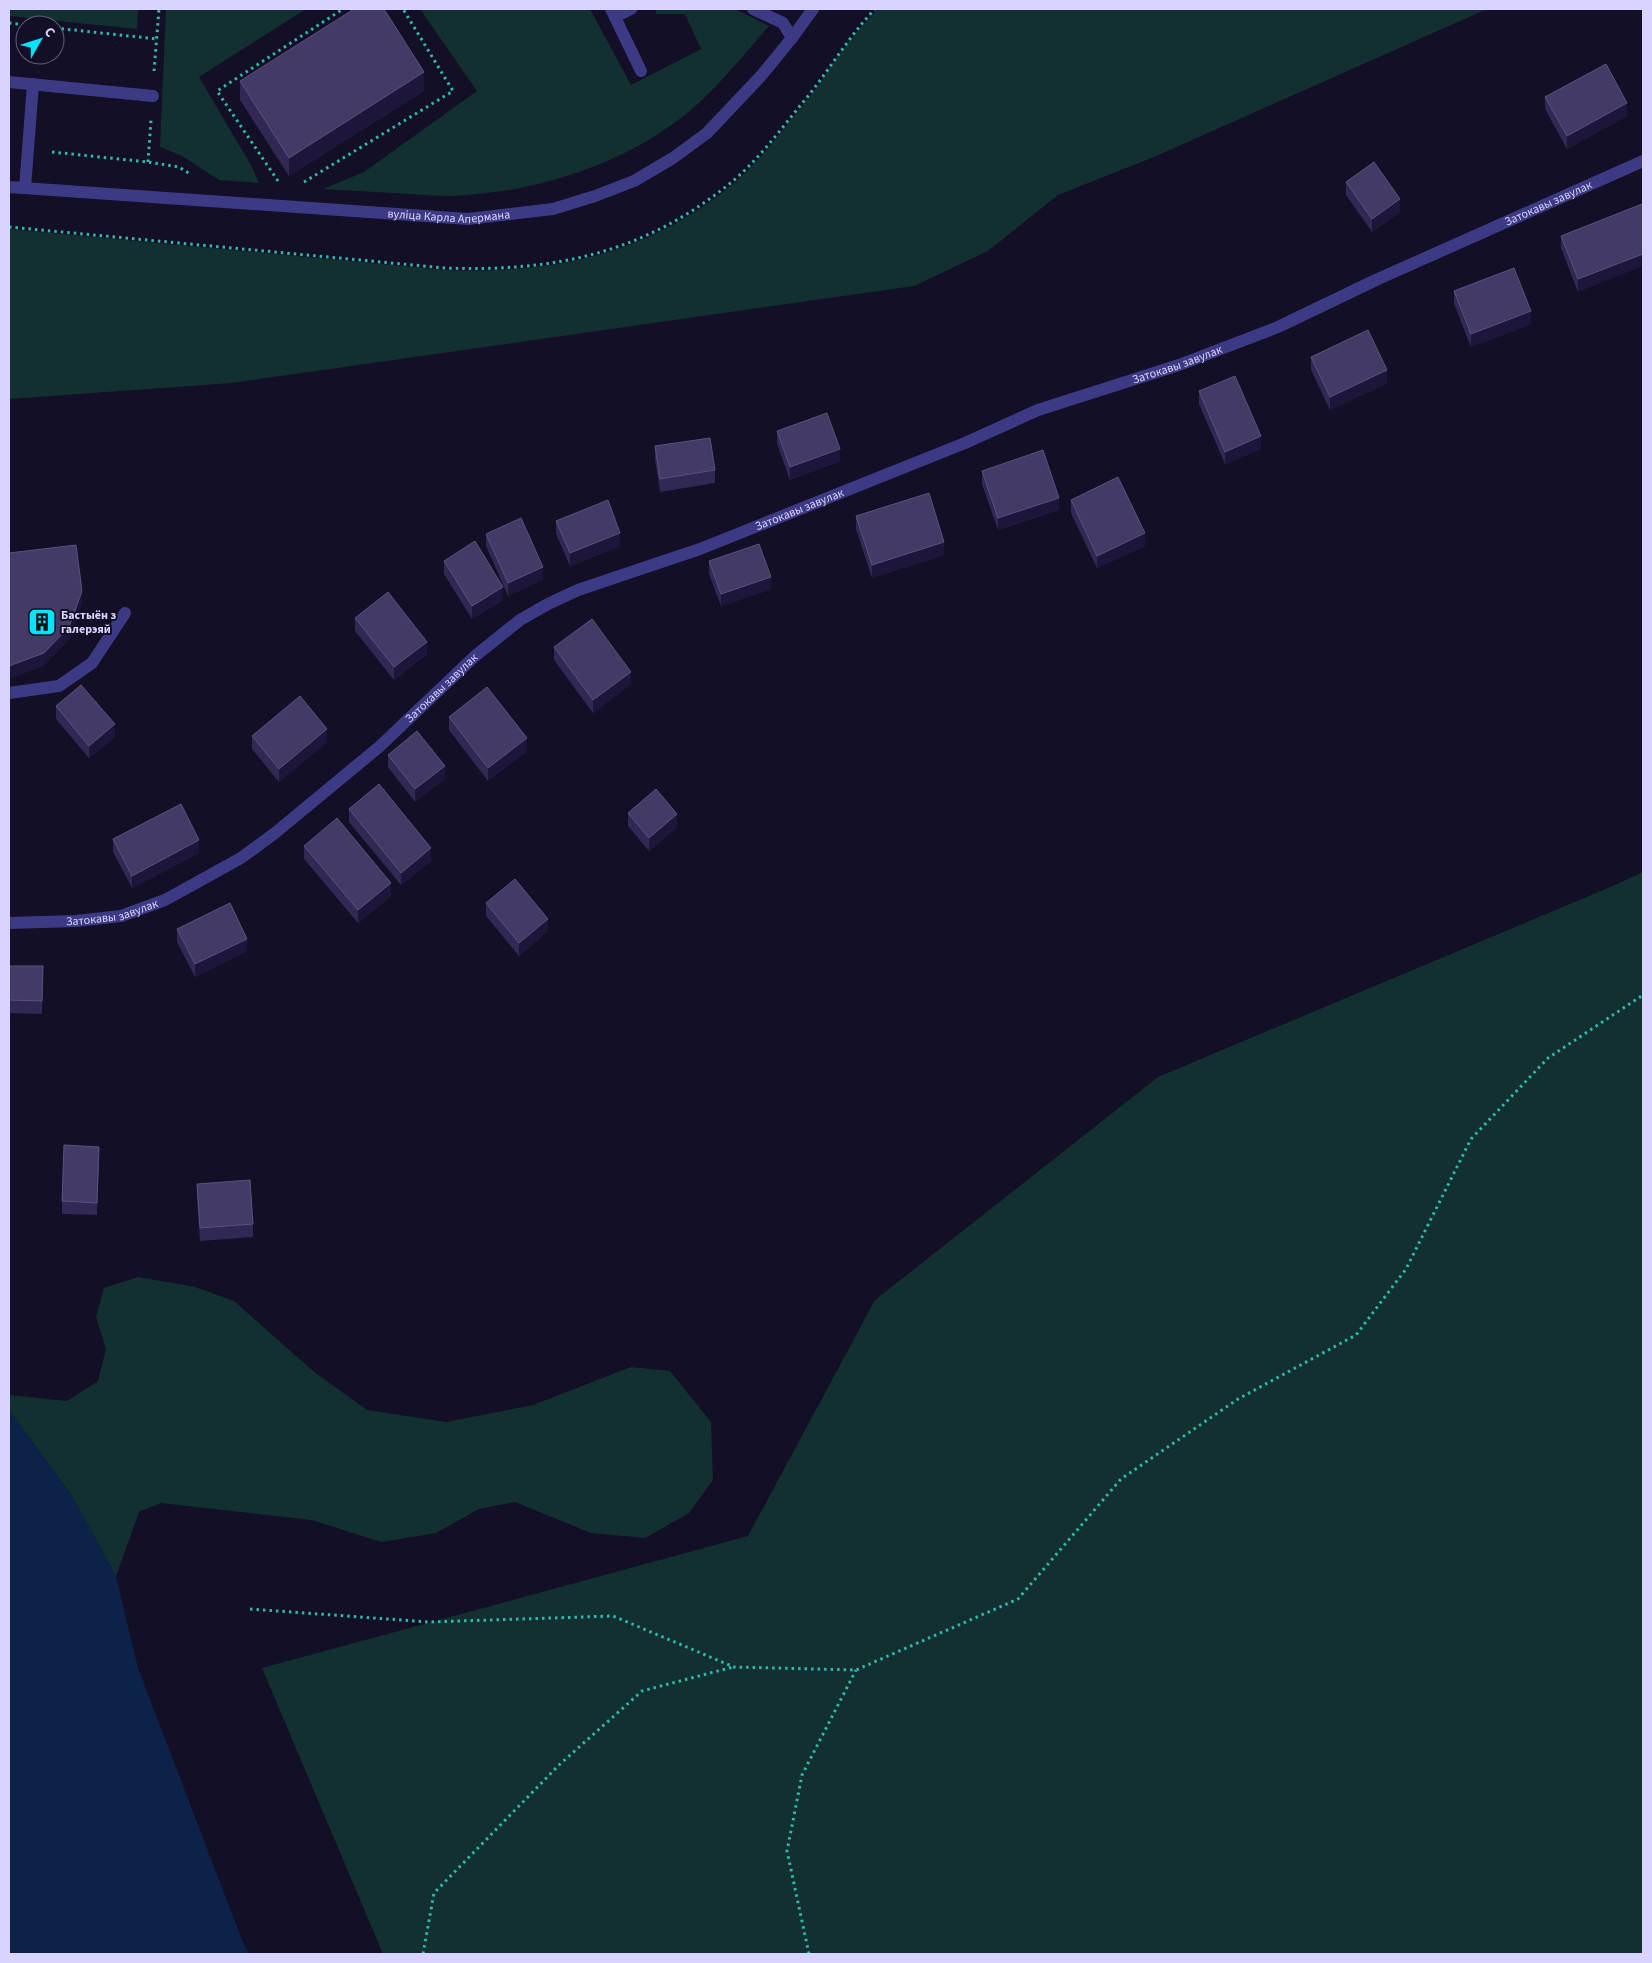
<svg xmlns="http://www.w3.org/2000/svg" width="1652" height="1963" font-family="'Source Sans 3',sans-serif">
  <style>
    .green { fill: #12302f }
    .water { fill: #0c2248 }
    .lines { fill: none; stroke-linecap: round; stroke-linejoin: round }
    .path { stroke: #2fb8b0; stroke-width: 3; stroke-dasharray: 2.5 4; stroke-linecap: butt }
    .lane { stroke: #3d3a85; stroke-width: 12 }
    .street { stroke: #3d3a85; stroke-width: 12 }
    .wall { fill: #312854 }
    .shaded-wall { fill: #1d163a }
    .building { fill: #433a66; stroke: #5a527e }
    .labels { text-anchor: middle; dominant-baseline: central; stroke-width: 4; stroke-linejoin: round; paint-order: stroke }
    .street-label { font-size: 12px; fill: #d9d4ff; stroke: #130f26 }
    .poi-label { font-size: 12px; font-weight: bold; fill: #d9d4ff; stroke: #130f26; text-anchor: start }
  </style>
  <rect width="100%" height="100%" fill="#130f26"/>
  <g class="green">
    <polygon points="9,9 138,9 137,29 9,16"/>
    <polygon points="166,9 306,9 199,77 252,167 259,183 219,180 182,156 160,147"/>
    <path d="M420 9H590L631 85 701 49 685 14H656V9H735L769 26C744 54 720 85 691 110 627 164 535 193 452 196 438 196 424 195 410 194 381 192 352 191 323 189L364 172 477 91Z"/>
    <path d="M878 9H1487L1154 157 1058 195 988 251 914 286 232 383 9 399V229L445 270C549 274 644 256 728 188 760 163 787 124 813 92 820 84 826 73 832 64 846 44 861 26 878 9Z"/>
    <polygon points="1643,872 1643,1954 383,1954 262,1668 748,1536 875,1300 1158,1077 1615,885"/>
    <polygon points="138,1277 195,1287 234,1301 313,1371 367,1410 446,1422 533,1405 631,1367 670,1371 711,1422 713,1480 689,1513 645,1538 591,1533 515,1502 479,1509 436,1533 381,1542 312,1520 161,1503 139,1512 116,1576 72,1496 9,1410 9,1395 67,1401 98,1381 106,1349 96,1317 104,1288"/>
  </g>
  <polygon class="water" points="9,1410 72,1496 116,1576 138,1668 242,1940 249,1954 9,1954"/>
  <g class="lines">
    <g class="path">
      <polyline points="9,23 26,25"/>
      <polyline points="55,28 157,39"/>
      <polyline points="154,71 159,9"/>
      <polyline points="52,152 148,162 179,167 190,174"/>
      <polyline points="148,162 151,120"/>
      <polyline points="278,181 217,91 343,9"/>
      <polyline points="304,182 453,91 403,9"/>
      <path d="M9 227 445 268C552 272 642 254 728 185 757 162 780 130 804 101 829 71 848 37 875 9"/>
      <polyline points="250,1609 429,1622 613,1616 734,1667 856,1670 1018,1599 1121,1479 1238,1399 1356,1335 1406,1269 1471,1139 1548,1058 1643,995"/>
      <polyline points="423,1954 434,1893 559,1765 642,1691 733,1667"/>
      <polyline points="809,1954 787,1851 802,1775 856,1670"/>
    </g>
    <g class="lane">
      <polyline points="611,9 641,71"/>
      <polyline points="753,9 783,23 792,38"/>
      <polyline points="615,17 631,9"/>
      <polyline points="9,82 153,96"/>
      <polyline points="25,188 33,84"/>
      <polyline points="9,693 59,686 92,663 125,613"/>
    </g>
    <g class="street">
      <path id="s1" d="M9 187 468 219 553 209 595 196 634 181 673 158 707 133 761 76 792 38 813 9"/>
      <path id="s2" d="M9 923 76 921 121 916 165 900 241 858 275 833 379 747 475 656 520 620 548 604 578 590 700 549 965 443 1038 410 1179 365 1278 327 1378 279 1643 161"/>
    </g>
  </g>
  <g class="wall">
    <polygon points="240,81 424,91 289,176 240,100"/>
    <polygon points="1545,97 1627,116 1567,149 1545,109"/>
    <polygon points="1346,182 1400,212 1372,232 1346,195"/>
    <polygon points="1642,204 1578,292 1561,248 1561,236"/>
    <polygon points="1454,291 1531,324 1471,347 1454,304"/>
    <polygon points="1311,357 1387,383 1330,410 1311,370"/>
    <polygon points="1199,391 1261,449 1225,464 1199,404"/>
    <polygon points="777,431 840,461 790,480 777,444"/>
    <polygon points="655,446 715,470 715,483 660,492 655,459"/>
    <polygon points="982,471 1059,510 998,530 982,484"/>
    <polygon points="1071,500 1145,546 1097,568 1071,513"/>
    <polygon points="856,516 944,555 872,578 856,529"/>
    <polygon points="556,521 620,546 570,566 556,534"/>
    <polygon points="486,534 543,580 508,596 486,546"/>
    <polygon points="444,561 503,600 472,619 444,574"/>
    <polygon points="709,561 771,589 721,606 709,574"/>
    <polygon points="355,618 427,654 394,680 355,631"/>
    <polygon points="554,647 631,684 593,713 554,660"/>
    <polygon points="56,706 115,737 89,758 56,719"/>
    <polygon points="449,717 527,751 488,781 449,730"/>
    <polygon points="252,736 327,742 279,782 252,749"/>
    <polygon points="388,755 445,779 415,802 388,767"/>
    <polygon points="349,809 431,861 401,885 349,822"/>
    <polygon points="628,813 677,827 649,851 628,826"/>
    <polygon points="113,839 199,853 132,888 113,852"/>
    <polygon points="304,846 391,896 358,923 304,859"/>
    <polygon points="486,903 548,931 519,956 486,916"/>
    <polygon points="177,929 247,951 195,977 177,942"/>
    <polygon points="9,966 43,966 42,1014 9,1013"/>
    <polygon points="99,1160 97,1215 62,1214 62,1201"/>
    <polygon points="197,1184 253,1224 253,1237 200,1241 197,1197"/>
  </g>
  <g class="shaded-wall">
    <polygon points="424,72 424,91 289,176 289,158"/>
    <polygon points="1627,103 1627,116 1567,149 1567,136"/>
    <polygon points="1400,199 1400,212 1372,232 1372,219"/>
    <polygon points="1643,254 1643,266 1578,292 1578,279"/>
    <polygon points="1531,311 1531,324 1471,347 1471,334"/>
    <polygon points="1387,370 1387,383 1330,410 1330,397"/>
    <polygon points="1261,436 1261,449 1225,464 1225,452"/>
    <polygon points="840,449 840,461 790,480 790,467"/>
    <polygon points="1059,498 1059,510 998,530 998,518"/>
    <polygon points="620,533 620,546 570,566 570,553"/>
    <polygon points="1145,533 1145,546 1097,568 1097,556"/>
    <polygon points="944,542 944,555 872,578 872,565"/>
    <polygon points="543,567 543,580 508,596 508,583"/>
    <polygon points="771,577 771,589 721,606 721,594"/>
    <polygon points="503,587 503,600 472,619 472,606"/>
    <polygon points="82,591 82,604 69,640 44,666 9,679 9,666"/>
    <polygon points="427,642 427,654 394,680 394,667"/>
    <polygon points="631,672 631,684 593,713 593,700"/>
    <polygon points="115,724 115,737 89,758 89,746"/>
    <polygon points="327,729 327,742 279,782 279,769"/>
    <polygon points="527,738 527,751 488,781 488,768"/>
    <polygon points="445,766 445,779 415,802 415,789"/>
    <polygon points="677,814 677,827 649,851 649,838"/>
    <polygon points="199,840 199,853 132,888 132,876"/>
    <polygon points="431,848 431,861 401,885 401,873"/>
    <polygon points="391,883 391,896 358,923 358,910"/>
    <polygon points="548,919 548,931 519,956 519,943"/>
    <polygon points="247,939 247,951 195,977 195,964"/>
    <polygon points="99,1147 99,1160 97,1215 97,1203"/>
  </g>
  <g class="building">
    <polygon points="354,9 384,9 424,72 289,158 240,81"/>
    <polygon points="1606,64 1627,103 1567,136 1545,97"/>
    <polygon points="1374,162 1400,199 1372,219 1346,182"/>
    <polygon points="1642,204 1643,208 1643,254 1578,279 1561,236"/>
    <polygon points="1514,268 1531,311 1471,334 1454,291"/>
    <polygon points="1368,330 1387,370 1330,397 1311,357"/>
    <polygon points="1235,376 1261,436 1225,452 1199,391"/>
    <polygon points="827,413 840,449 790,467 777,431"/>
    <polygon points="710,438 715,470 660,479 655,446"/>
    <polygon points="1043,450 1059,498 998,518 982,471"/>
    <polygon points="1118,477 1145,533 1097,556 1071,500"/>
    <polygon points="929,493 944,542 872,565 856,516"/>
    <polygon points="608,500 620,533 570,553 556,521"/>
    <polygon points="521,518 543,567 508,583 486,534"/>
    <polygon points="475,541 503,587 472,606 444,561"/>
    <polygon points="759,544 771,577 721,594 709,561"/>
    <polygon points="76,545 82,591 69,627 44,653 9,666 9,553"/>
    <polygon points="388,592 427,642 394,667 355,618"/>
    <polygon points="592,619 631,672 593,700 554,647"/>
    <polygon points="81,685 115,724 89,746 56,706"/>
    <polygon points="487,687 527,738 488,768 449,717"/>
    <polygon points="300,696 327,729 279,769 252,736"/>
    <polygon points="417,731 445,766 415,789 388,755"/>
    <polygon points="379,784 431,848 401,873 349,809"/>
    <polygon points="656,789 677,814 649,838 628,813"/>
    <polygon points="181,804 199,840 132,876 113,839"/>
    <polygon points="337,818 391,883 358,910 304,846"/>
    <polygon points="515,879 548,919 519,943 486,903"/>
    <polygon points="230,903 247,939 195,964 177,929"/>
    <polygon points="9,966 43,966 42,1001 9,1000"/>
    <polygon points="64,1145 99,1147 97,1203 62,1201"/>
    <polygon points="250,1180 253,1224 200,1228 197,1184"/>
  </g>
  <defs>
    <symbol id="building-square" viewBox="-11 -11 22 22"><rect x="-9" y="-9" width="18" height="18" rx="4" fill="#00e5ff" stroke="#130f26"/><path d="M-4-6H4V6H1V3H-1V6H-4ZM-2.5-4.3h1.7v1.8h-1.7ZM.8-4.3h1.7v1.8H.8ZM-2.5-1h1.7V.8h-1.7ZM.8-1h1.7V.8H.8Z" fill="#111"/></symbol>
  </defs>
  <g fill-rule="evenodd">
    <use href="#building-square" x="26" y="606" width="32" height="32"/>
  </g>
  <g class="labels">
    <g class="street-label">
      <text stroke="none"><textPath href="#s2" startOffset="1724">Затокавы завулак</textPath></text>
      <text stroke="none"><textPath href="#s1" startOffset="441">вуліца Карла Апермана</textPath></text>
      <text stroke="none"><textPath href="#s2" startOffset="1319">Затокавы завулак</textPath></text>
      <text stroke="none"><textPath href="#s2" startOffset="914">Затокавы завулак</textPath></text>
      <text stroke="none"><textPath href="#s2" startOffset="509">Затокавы завулак</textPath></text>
      <text stroke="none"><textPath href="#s2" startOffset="104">Затокавы завулак</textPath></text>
    </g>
    <g class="poi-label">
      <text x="61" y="615">Бастыён з<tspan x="61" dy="14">галерэяй</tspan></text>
    </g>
  </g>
  <rect width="1652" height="1963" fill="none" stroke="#d9d4ff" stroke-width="20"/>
  <g transform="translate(40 40) rotate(51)"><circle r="24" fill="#130f26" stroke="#625e7d"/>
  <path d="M0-4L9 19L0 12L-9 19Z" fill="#00e5ff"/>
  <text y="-8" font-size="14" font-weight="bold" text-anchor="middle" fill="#d9d4ff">С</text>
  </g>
</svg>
